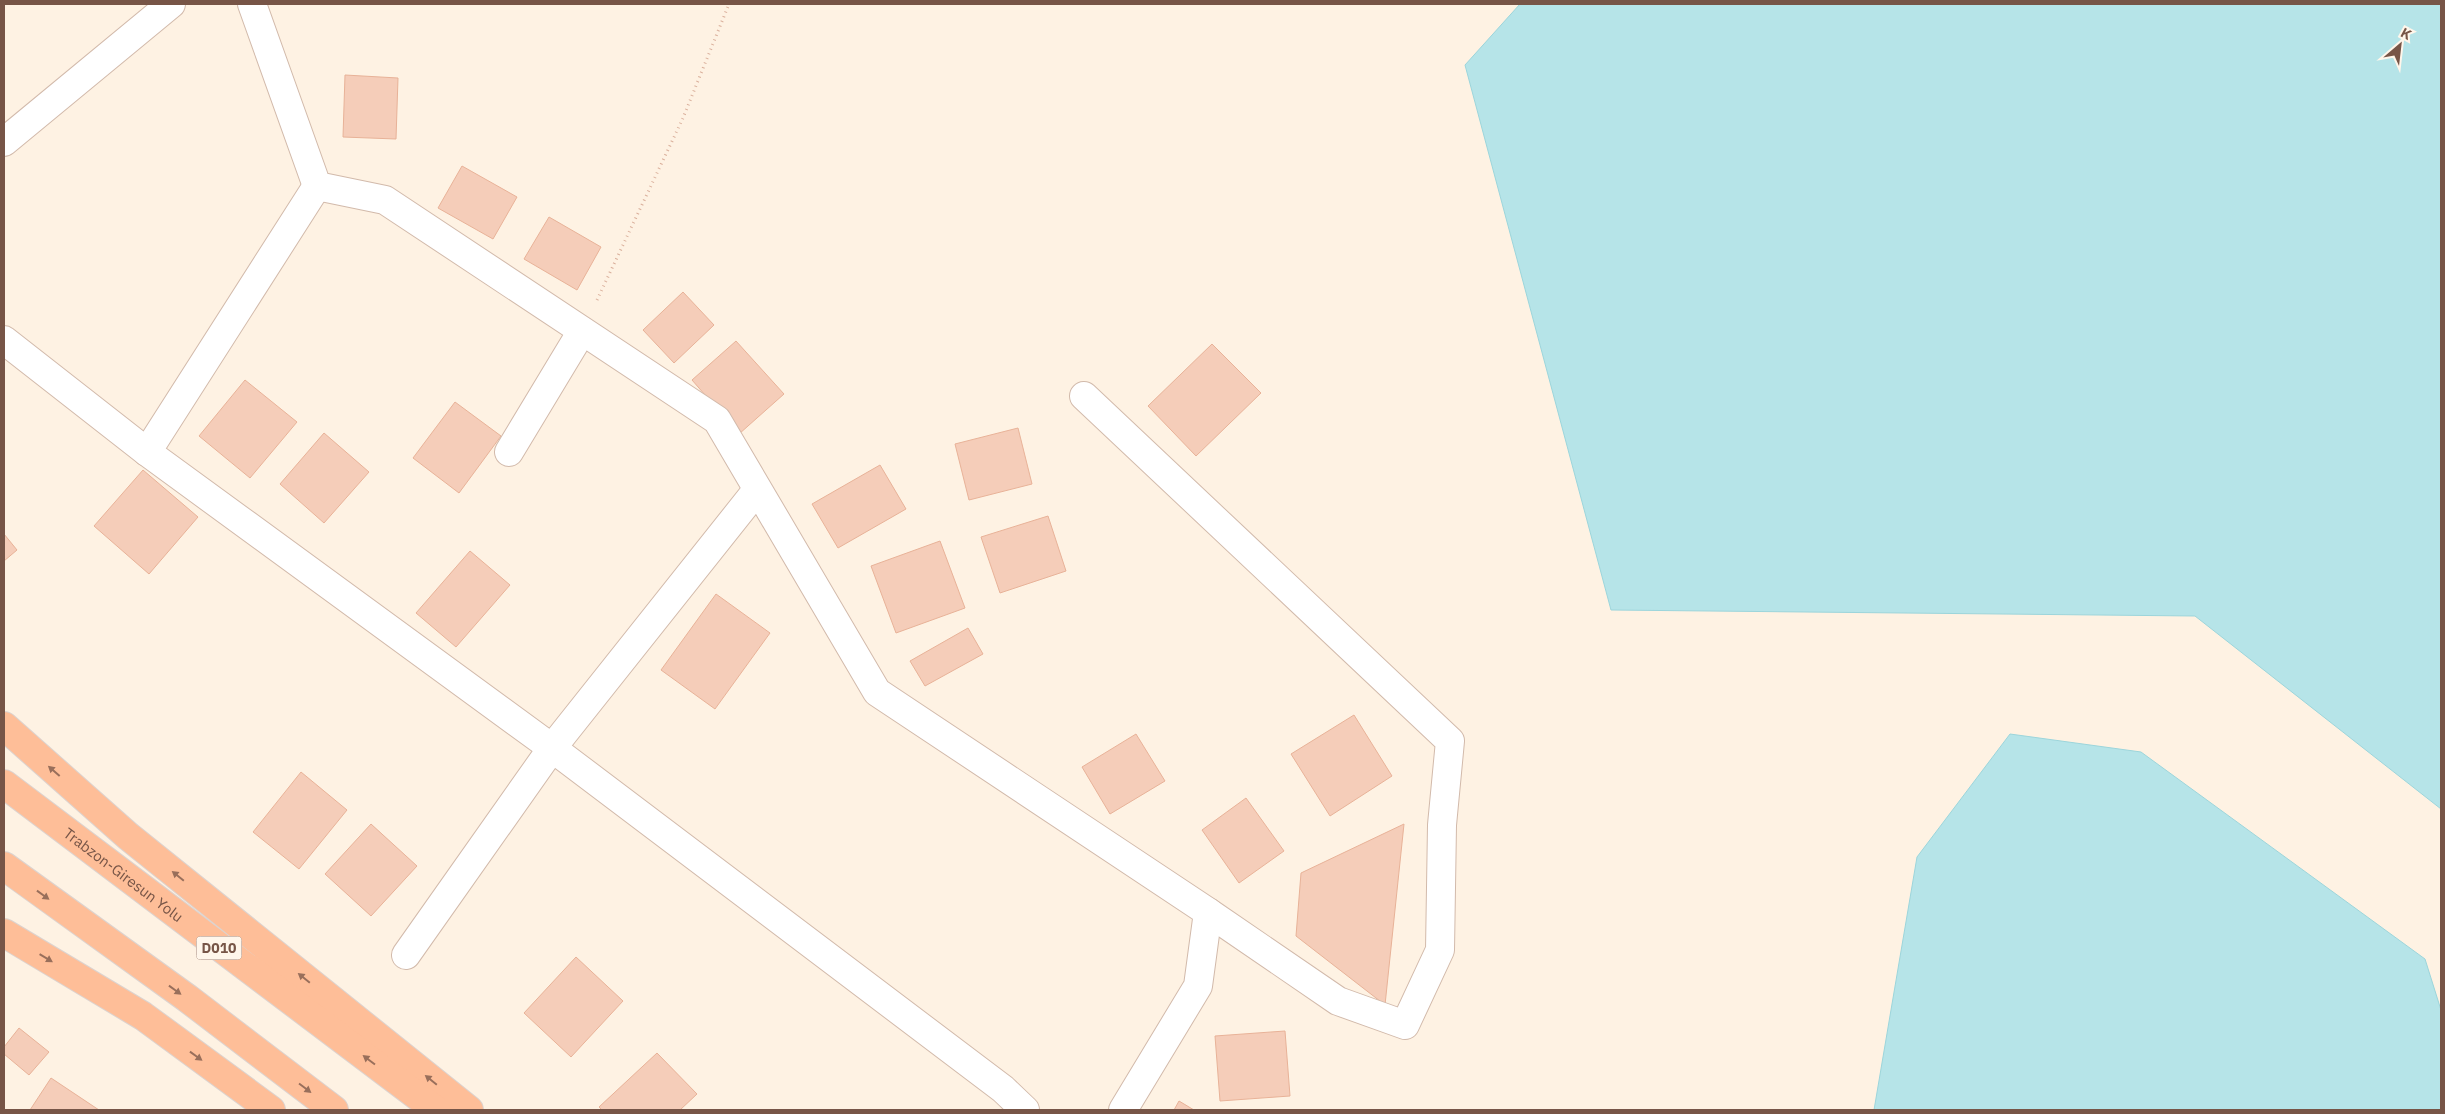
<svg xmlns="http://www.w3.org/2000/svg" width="2445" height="1114" font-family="'IBM Plex Sans',sans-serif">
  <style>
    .water { fill: #b6e4e8; stroke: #9cd5db }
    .building { fill: #f5cdb9; stroke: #e8b298 }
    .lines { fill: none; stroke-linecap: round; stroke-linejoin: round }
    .minor-casing { stroke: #d2baab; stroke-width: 30 }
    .trunk-casing { stroke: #dcd3cf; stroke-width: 30 }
    .path { stroke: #dab09c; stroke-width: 3; stroke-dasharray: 1 4; stroke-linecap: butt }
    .minor { stroke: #fff; stroke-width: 28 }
    .trunk { stroke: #febe98; stroke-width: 28 }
    .oneway { fill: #996f5b }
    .labels { text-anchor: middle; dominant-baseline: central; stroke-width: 4; stroke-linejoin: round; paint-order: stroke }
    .shield { fill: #fff6eb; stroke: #a08578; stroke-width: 1 }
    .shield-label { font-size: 14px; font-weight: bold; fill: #775547 }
    .street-label { font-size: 15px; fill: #775547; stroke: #fff6eb }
  </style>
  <rect width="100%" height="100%" fill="#fef2e3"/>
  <g class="water">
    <polygon points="1520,4 2441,4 2441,809 2195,616 1611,610 1465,65"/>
    <polygon points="2010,734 2141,752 2425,959 2441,1010 2441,1110 1874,1110 1917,857"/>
  </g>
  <g class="building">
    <polygon points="345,75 398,78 396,139 343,137"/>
    <polygon points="462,166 517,197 493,239 438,208"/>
    <polygon points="549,217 601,247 577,290 524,259"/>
    <polygon points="683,292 714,325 674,363 643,330"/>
    <polygon points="736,341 784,394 739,434 692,380"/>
    <polygon points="1212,344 1261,393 1196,456 1148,406"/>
    <polygon points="245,380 297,422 250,478 199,436"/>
    <polygon points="455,402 501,436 459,493 413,458"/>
    <polygon points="1018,428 1032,484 969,500 955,444"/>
    <polygon points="324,433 369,472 324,523 280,484"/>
    <polygon points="880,465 906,509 838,548 812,504"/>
    <polygon points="143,470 198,517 149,574 94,526"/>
    <polygon points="1048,516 1066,571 1000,593 981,537"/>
    <polygon points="4,534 17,550 4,561"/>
    <polygon points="940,541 965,608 896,633 871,566"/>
    <polygon points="470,551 510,585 456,647 416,613"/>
    <polygon points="716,594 770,633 715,709 661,670"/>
    <polygon points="968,628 983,654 925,686 910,661"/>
    <polygon points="1354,715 1392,776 1330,816 1291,754"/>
    <polygon points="1136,734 1165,781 1110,814 1082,767"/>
    <polygon points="301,772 347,810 299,869 253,832"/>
    <polygon points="1246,798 1284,851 1239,883 1202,830"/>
    <polygon points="371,824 417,866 371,916 325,874"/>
    <polygon points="1404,824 1385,1005 1296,936 1301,873"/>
    <polygon points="576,957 623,1001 571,1057 524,1013"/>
    <polygon points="19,1028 49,1052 29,1075 4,1054 4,1047"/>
    <polygon points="1285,1031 1290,1096 1220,1101 1215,1036"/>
    <polygon points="657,1053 697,1094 680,1110 602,1110 599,1107"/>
    <polygon points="51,1078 99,1110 30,1110"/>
    <polygon points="1179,1101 1194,1110 1174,1110"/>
  </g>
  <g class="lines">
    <defs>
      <g id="minor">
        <polyline points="252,4 317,186 385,200 717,420 877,692 1208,912 1198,986 1123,1110"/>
        <polyline points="4,142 171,4"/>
        <polyline points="4,340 147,452 552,748 1003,1089 1025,1110"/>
        <polyline points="1084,396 1450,741 1442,825 1440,950 1405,1025 1338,1001 1208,912"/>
        <polyline points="147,452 317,186"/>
        <polyline points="509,452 582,331"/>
        <polyline points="406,955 552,748 757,490"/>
      </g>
      <g id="trunk">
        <polyline points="4,726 128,836 469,1110"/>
        <path id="s1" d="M4 784 436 1110"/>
        <polyline points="4,866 187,998 334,1110"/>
        <polyline points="4,933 143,1016 271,1110"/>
      </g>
    </defs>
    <use href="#minor" class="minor-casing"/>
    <use href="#trunk" class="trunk-casing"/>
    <polyline class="path" points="597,300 683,118 729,4"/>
    <use href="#minor" class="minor"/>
    <use href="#trunk" class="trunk"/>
  </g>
  <defs><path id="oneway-solid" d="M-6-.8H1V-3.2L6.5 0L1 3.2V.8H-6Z" transform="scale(1.25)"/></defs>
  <g class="oneway">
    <use href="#oneway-solid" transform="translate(54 771) rotate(-139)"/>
    <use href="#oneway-solid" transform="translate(178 876) rotate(-141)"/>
    <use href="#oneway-solid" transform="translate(43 895) rotate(36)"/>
    <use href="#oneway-solid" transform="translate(46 958) rotate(31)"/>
    <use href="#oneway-solid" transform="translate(304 978) rotate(-141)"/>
    <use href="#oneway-solid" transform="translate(175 990) rotate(36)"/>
    <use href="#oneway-solid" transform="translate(196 1056) rotate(36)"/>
    <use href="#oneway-solid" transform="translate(369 1060) rotate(-143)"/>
    <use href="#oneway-solid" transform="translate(431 1080) rotate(-141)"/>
    <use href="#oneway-solid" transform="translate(305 1088) rotate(37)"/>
  </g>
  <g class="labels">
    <rect class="shield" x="196.5" y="936.5" width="45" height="23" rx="4"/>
    <g class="shield-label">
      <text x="219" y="948">D010</text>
    </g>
    <g class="street-label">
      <text stroke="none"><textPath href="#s1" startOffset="150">Trabzon-Giresun Yolu</textPath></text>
    </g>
  </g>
  <rect width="2445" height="1114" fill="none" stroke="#775547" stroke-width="10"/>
  <g transform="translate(2400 45) rotate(28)" stroke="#fff6eb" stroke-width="4" paint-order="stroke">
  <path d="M0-4L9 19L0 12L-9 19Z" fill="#775547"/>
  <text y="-8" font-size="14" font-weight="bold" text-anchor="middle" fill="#775547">K</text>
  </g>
</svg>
